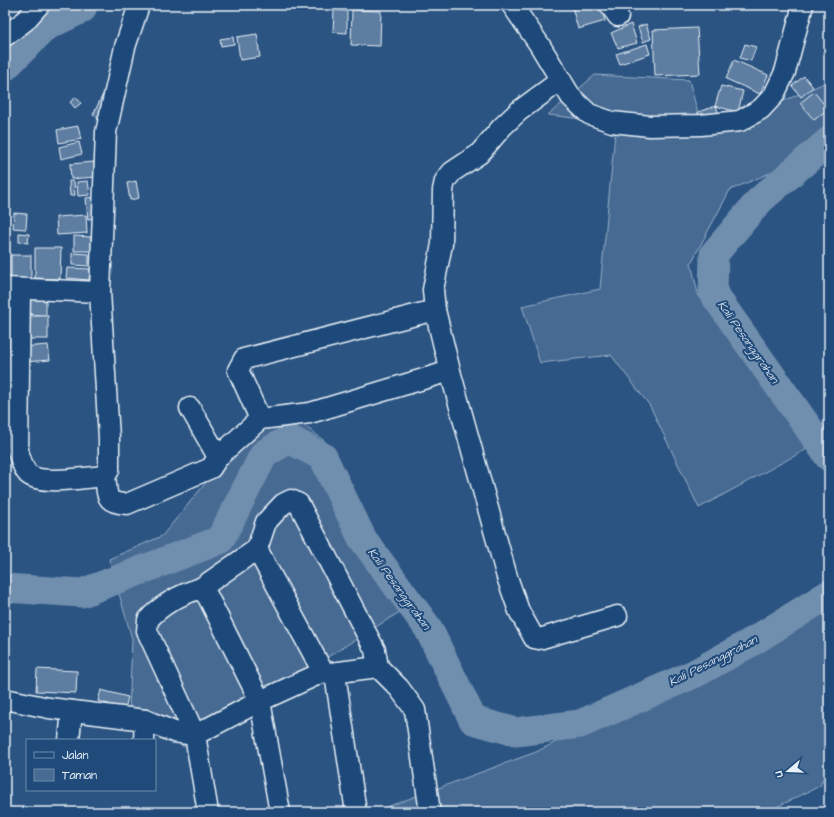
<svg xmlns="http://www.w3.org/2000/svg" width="834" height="817" font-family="'Architects Daughter',sans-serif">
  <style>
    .green { fill: #476b93; stroke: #98aec6 }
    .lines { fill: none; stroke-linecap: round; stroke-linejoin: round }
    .river { stroke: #708ead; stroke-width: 29 }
    .building { fill: #5d7da1; stroke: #e8f1f8 }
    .minor-casing { stroke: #e8f1f8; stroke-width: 23 }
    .minor { stroke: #1f4a7a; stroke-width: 20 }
    .labels { text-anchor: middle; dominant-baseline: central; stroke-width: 4; stroke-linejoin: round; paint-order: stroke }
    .water-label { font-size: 12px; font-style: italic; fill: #d0dde9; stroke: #1f4a7a }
  </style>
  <rect width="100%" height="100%" fill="#2b5482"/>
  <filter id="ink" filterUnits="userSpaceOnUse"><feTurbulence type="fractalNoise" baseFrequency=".025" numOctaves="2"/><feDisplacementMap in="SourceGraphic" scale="8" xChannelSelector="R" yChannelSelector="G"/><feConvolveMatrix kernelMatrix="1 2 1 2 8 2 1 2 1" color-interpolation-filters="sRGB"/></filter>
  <g filter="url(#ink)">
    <g class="green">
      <polygon points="595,75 689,80 704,136 829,81 829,154 812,155 730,190 691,263 699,298 741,328 818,443 699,508 650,406 611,355 540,363 522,306 600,289 616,123 548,115"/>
      <polygon points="277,404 332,447 411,605 183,747 162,717 129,714 132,639 109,559 162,536 204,485"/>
      <polygon points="829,593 829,764 820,786 766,812 373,812 536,752 776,633"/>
    </g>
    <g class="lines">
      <g class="river">
        <polyline points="5,67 45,27 82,9 83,5"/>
        <polyline points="829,141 760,200 714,254 713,293 829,457"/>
        <polyline points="5,588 82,593 220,540 264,454 289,439 323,457 362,538 428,628 473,720 516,732 580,724 696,673 755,640 829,594"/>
      </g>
    </g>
    <g class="building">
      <polygon points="580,5 600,5 605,21 578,29 572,7"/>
      <polygon points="334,10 347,11 347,33 333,32"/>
      <polygon points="352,10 381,11 380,46 351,45"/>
      <polygon points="631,24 637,43 618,48 611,33"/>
      <polygon points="646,24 651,39 643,42 638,27"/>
      <polygon points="697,28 700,74 655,76 653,30"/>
      <polygon points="257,34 260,57 240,60 237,37"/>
      <polygon points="233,37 234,44 221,46 220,39"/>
      <polygon points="647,44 650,54 620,64 616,54"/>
      <polygon points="745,44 756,47 751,61 740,58"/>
      <polygon points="734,60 768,75 760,94 726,79"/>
      <polygon points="804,76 813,87 801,97 792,86"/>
      <polygon points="721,86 743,91 738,112 715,106"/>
      <polygon points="106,88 112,91 98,118 93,115"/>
      <polygon points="814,92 828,109 814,120 800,103"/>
      <polygon points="76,97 81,103 75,108 70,102"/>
      <polygon points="716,106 720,118 702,124 698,112"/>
      <polygon points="78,126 81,139 59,143 57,130"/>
      <polygon points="79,142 82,154 61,159 59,147"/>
      <polygon points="94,162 95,177 71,179 70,164"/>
      <polygon points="69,181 74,181 75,195 70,196"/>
      <polygon points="88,181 90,195 78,196 77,182"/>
      <polygon points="136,181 139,198 130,200 127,183"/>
      <polygon points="96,197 98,218 88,219 86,198"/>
      <polygon points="14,213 27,214 26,229 13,228"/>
      <polygon points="86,215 87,233 57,235 56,217"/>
      <polygon points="19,233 29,234 28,243 19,242"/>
      <polygon points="74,236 92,237 92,251 74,251"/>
      <polygon points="35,248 61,248 60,279 35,278"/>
      <polygon points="72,253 89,254 89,266 72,265"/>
      <polygon points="11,255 31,255 31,282 11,281"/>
      <polygon points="67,268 90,269 89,280 66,278"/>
      <polygon points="24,299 46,299 46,315 23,314"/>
      <rect x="21" y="316" width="27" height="23"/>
      <polygon points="48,345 50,360 24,362 23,347"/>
      <polygon points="37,669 77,671 76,693 36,691"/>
      <polygon points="101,690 128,697 125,709 98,701"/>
    </g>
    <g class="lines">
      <defs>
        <g id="minor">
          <polyline points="512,5 539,44 571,97 589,114 612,122 650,126 701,125 740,121 761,109 774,95 785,72 803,5"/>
          <polyline points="610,5 618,16"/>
          <polyline points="5,36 25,21 39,5"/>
          <polyline points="5,288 100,292"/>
          <path d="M20 289 18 451C20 457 23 469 28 474 42 486 87 477 105 476L109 470V438L100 292 106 132 125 47 139 5"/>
          <polyline points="435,310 450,371 507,577 519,611 534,638 539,639 617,616"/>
          <polyline points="260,419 238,370 244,359 435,310 433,290 442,244 443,190 445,181 452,172 479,154 502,127 519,111 561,80"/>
          <polyline points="218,457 260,419 310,413 450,371"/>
          <path d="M105 476C108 496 104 503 127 504L211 468 218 457 190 408"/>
          <polyline points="257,549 323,672"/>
          <polyline points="201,588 257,549 266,522 283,504 291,500 299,504 375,650 378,667"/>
          <polyline points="331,673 378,667 399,688 415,710 430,812"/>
          <polyline points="5,699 49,708 145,720 174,732 195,735 260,701 323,672 331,673 336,681 356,812"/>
          <polyline points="69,740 72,711"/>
          <polyline points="144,740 145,720"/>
          <path d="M208 812 195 735 147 631 148 620C161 605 182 594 201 588L208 597 260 701 280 812"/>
        </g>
      </defs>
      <use href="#minor" class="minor-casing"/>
      <use href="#minor" class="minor"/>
    </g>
  </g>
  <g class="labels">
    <g class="water-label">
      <text transform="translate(748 342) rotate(55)">Kali Pesanggrahan</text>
      <text transform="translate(399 589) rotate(54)">Kali Pesanggrahan</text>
      <text transform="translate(713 661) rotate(-27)">Kali Pesanggrahan</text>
    </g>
  </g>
  <rect width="834" height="817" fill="none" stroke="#1f4a7a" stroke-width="20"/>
  <rect x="10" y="10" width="814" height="797" fill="none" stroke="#e8f1f8" stroke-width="1.5" filter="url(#ink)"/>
  <rect x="26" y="739" width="130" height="52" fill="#1f4a7a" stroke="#6f8dac"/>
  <rect x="34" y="752" width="20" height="6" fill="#1f4a7a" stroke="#6f8dac"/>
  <text x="62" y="759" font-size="12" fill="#e8f1f8">Jalan</text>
  <rect x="34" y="769" width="20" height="12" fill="#476b93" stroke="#6f8dac"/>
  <text x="62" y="779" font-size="12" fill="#e8f1f8">Taman</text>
  <g transform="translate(788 771) rotate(251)" stroke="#1f4a7a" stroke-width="3" paint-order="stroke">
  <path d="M0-3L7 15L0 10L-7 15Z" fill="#e8f1f8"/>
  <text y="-6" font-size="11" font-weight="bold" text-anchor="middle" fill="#e8f1f8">U</text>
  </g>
</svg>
